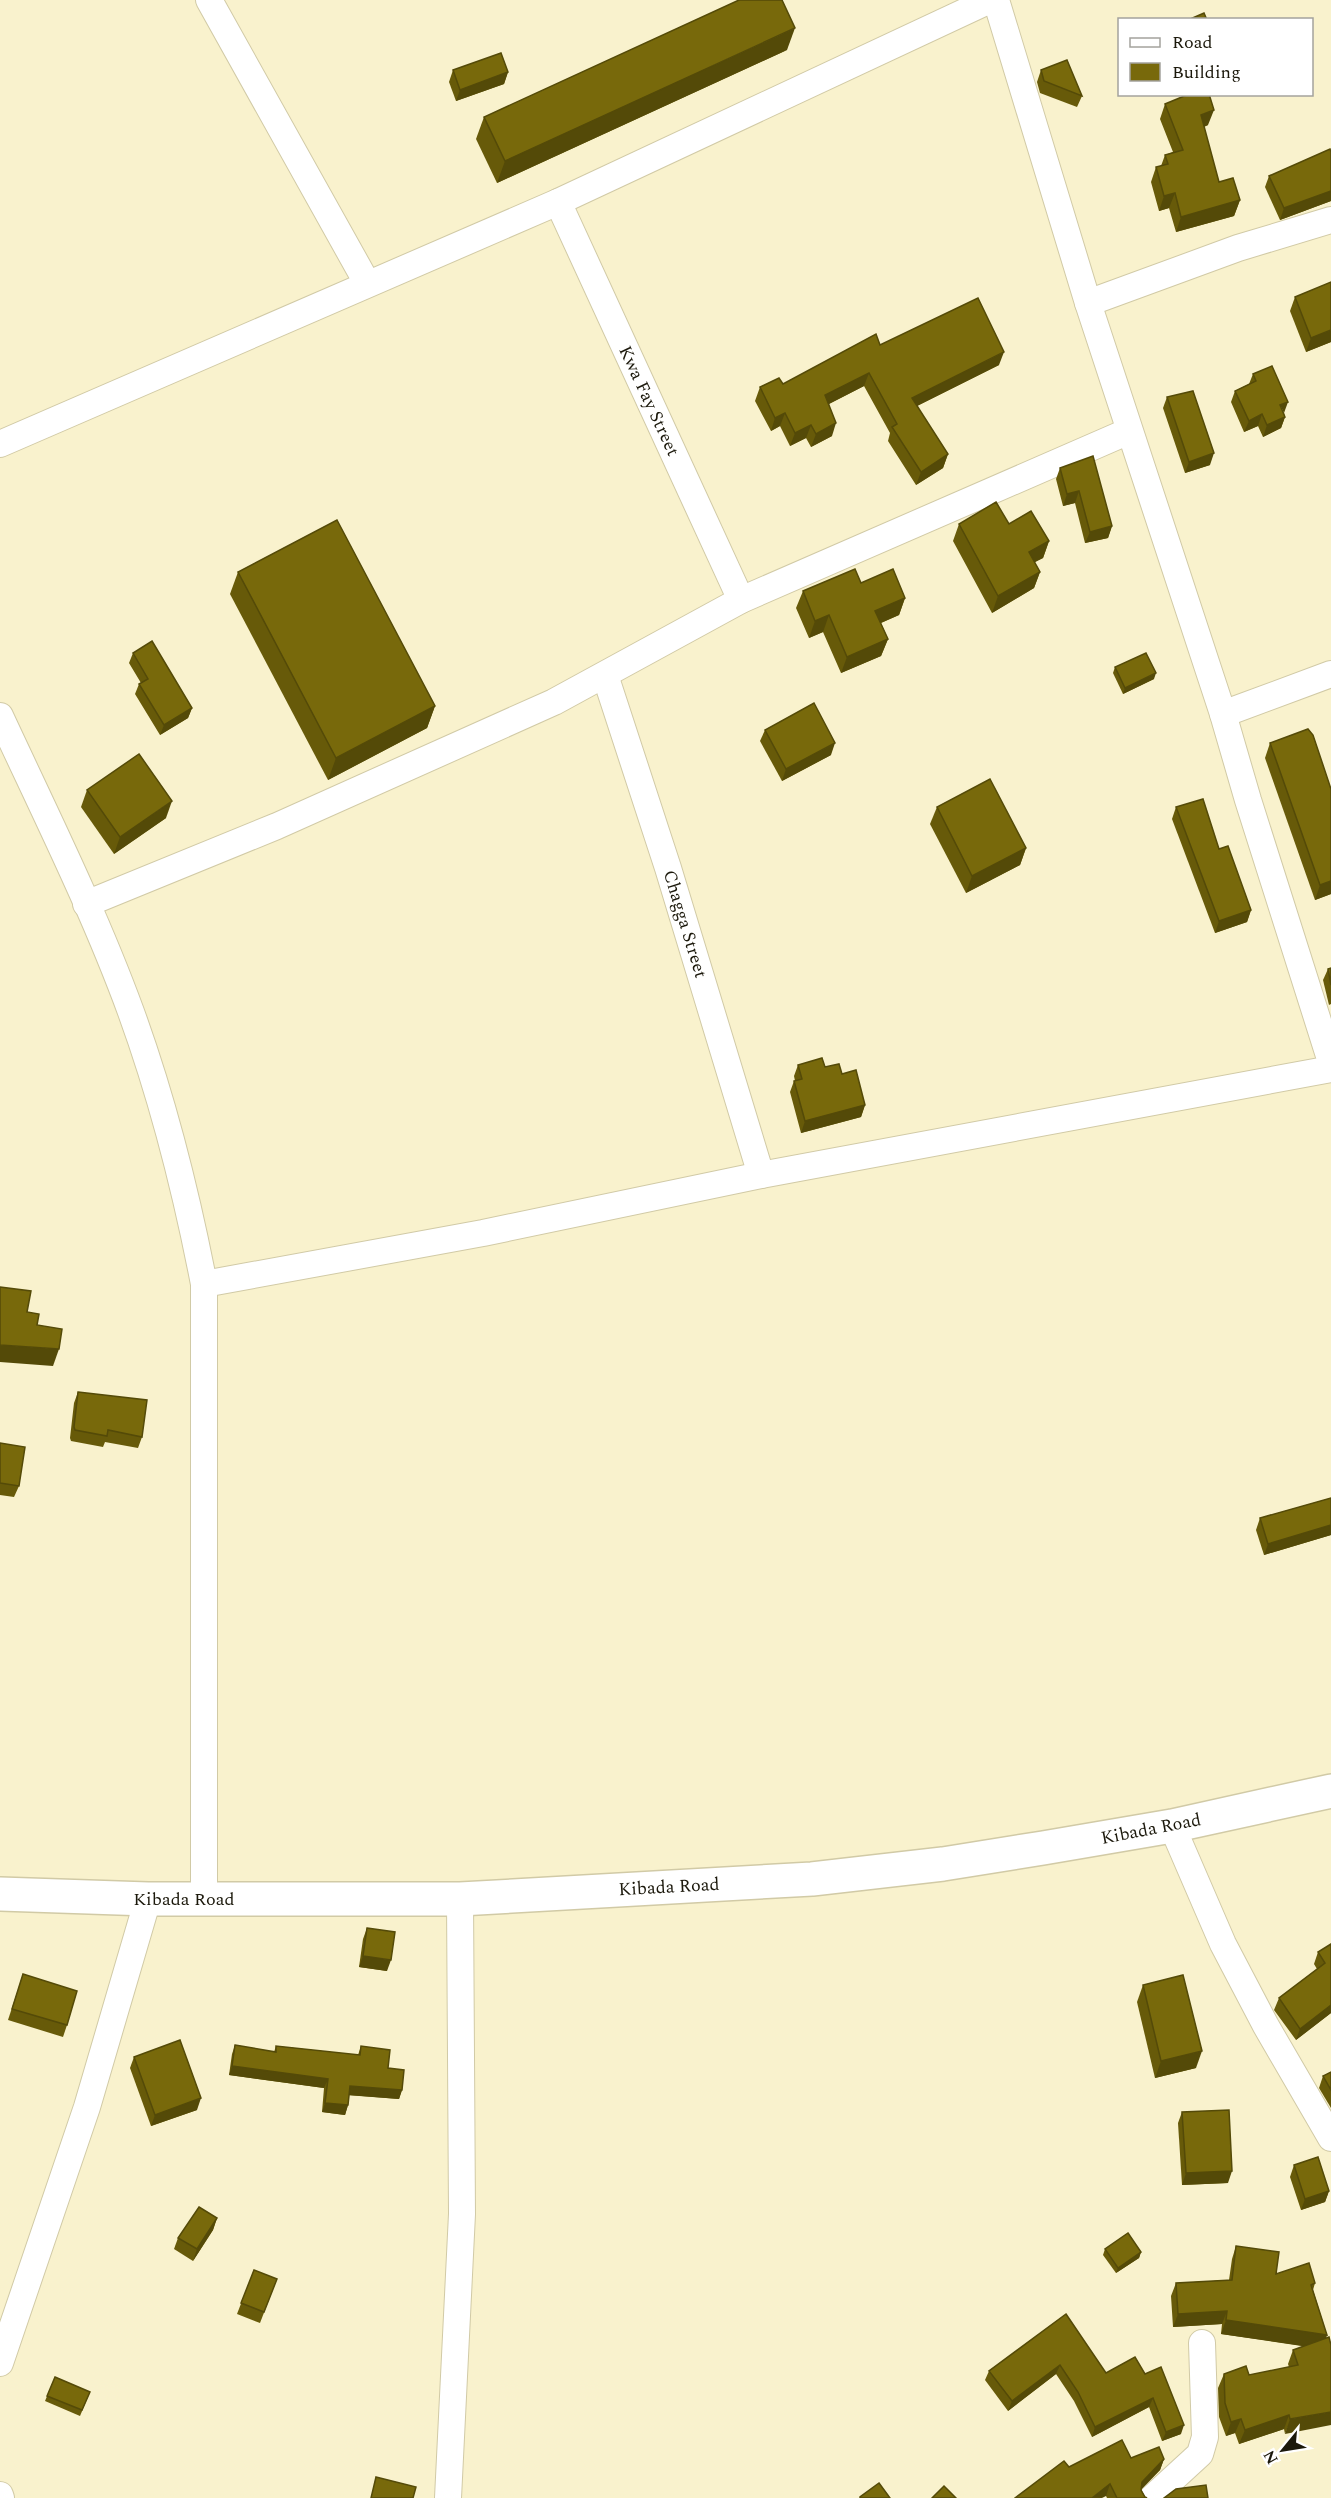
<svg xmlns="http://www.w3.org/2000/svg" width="1331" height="2498" font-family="Spectral,serif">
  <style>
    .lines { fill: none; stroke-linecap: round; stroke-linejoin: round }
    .minor-casing { stroke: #d1caa6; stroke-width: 28 }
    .major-casing { stroke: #d1caa6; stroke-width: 36 }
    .minor { stroke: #fff; stroke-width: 26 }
    .major { stroke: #fff; stroke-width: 33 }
    .wall { fill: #675a09 }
    .shaded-wall { fill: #544a08 }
    .building { fill: #78690b; stroke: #544a08; stroke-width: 1.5 }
    .labels { text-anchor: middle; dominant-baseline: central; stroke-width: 5; stroke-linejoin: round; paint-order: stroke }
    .street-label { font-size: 18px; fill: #1b180b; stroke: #fff }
  </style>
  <rect width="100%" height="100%" fill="#f9f2cd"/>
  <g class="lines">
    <defs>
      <g id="minor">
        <polyline points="209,0 367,283"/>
        <polyline points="996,0 1088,303 1223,714 1248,800 1331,1062"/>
        <polyline points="558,202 741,600"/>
        <polyline points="1088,303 1238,248 1331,220"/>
        <polyline points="0,444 558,202 990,0"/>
        <polyline points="605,675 668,868 761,1175"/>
        <polyline points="1223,714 1331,674"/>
        <path d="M0 716C45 813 94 911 131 1012 163 1100 186 1191 204 1284V1900"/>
        <polyline points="86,904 277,826 554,702 741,600 1129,431"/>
        <polyline points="204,1284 483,1233 761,1175 1331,1069"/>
        <polyline points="1172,1826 1223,1944 1266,2026 1331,2138"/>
        <polyline points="0,2363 87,2107 148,1899"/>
        <polyline points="0,2495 1,2498"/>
        <polyline points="448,2498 462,2214 460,1899"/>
        <polyline points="1152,2498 1200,2454 1205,2437 1202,2343"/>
      </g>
      <polyline id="major" points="0,1894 148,1899 460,1899 812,1879 943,1864 1043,1848 1172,1826 1331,1791"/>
    </defs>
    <use href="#minor" class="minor-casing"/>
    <use href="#major" class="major-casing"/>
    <use href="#minor" class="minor"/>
    <use href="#major" class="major"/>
  </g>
  <g class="wall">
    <polygon points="787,50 497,183 476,139 484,117"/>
    <polygon points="453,70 508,72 504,84 456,101 449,82"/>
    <polygon points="1041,70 1082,96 1077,107 1040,93 1037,82"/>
    <polygon points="1165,104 1208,125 1204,127 1219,182 1240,200 1234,216 1176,232 1169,208 1159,211 1151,182 1156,167 1161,166 1165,155 1173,152 1160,119"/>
    <polygon points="1331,152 1331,201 1280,220 1265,187 1269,176"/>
    <polygon points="1295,297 1331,342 1306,352 1290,311"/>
    <polygon points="880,345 999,365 917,406 948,454 943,468 916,485 888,441 890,433 864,386 829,404 832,436 811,447 806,438 790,446 780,426 771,431 755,401 760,387 783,384"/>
    <polygon points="1253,374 1284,413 1285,417 1281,428 1263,437 1258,426 1244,432 1231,402 1235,391 1249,384"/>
    <polygon points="1167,397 1210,465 1185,473 1163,408"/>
    <polygon points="1060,468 1112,526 1108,538 1085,543 1075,503 1063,506 1056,479"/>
    <polygon points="959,524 1009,524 1049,541 1043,558 1034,562 1040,572 1034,588 992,613 953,541"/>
    <polygon points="238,572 435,706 427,728 328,780 230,594"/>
    <polygon points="861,583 905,598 899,615 881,623 888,639 881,656 841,673 823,632 809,638 796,608 803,591"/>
    <polygon points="133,653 192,708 188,718 160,735 135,694 139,684 141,683 129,663"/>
    <polygon points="1115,667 1154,679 1123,694 1113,673"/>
    <polygon points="765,730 831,755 782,781 760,741"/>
    <polygon points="1270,743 1331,894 1315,900 1265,758"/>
    <polygon points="87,790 166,818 114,854 81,807"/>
    <polygon points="937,807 1026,848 1020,865 966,893 930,824"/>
    <polygon points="1176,807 1219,849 1251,910 1247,922 1215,933 1172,819"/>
    <polygon points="1331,968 1331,1004 1329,1005 1323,980 1328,969"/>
    <polygon points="798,1065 825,1067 842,1074 865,1105 861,1117 801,1133 790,1092 794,1081 795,1081 794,1076"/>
    <polygon points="78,1392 142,1437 138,1448 105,1442 103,1447 71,1441 70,1438 74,1403"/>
    <polygon points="0,1443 19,1486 14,1497 0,1495"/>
    <polygon points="1331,1498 1331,1535 1264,1555 1256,1530 1260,1518"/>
    <polygon points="367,1928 387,1971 359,1967 363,1939"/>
    <polygon points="1331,1944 1331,2013 1296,2040 1274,2010 1279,1998 1317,1969 1314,1964 1318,1952"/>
    <polygon points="23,1974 67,2025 63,2037 8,2020"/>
    <polygon points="1143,1985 1196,2068 1155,2078 1137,2002"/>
    <polygon points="235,2045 274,2052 276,2046 358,2055 361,2046 388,2068 402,2090 399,2099 349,2095 348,2105 345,2115 322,2112 324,2088 229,2075 232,2054"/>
    <polygon points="134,2057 197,2110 151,2126 130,2068"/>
    <polygon points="1331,2072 1331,2108 1319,2088 1323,2076"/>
    <polygon points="1182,2112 1228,2183 1182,2185 1178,2123"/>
    <polygon points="1294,2165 1329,2191 1325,2202 1301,2210 1290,2177"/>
    <polygon points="217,2218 213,2230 193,2261 174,2249 178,2238"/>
    <polygon points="1236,2246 1276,2274 1315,2283 1313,2290 1327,2335 1285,2434 1284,2429 1239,2444 1235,2433 1226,2436 1219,2417 1218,2388 1224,2374 1249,2375 1289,2367 1288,2364 1293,2350 1304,2346 1221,2334 1222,2324 1173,2327 1171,2296 1176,2283 1229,2280 1232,2259"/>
    <polygon points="1105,2249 1141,2252 1139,2258 1116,2273 1103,2255"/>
    <polygon points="254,2270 277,2279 260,2323 237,2314"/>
    <polygon points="1066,2314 1106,2373 1135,2357 1181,2434 1162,2441 1149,2407 1092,2437 1074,2401 1056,2374 1008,2411 985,2380 989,2371"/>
    <polygon points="55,2377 90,2392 80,2416 45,2401"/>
    <polygon points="1131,2458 1164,2459 1160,2470 1141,2489 1145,2497 1147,2498 1107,2498 1106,2496 1069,2467"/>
  </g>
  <g class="shaded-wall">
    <polygon points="795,28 787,50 497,183 505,161"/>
    <polygon points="508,72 504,84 456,101 460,90"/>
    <polygon points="1214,110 1208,125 1195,130 1201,115"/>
    <polygon points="1331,191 1331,201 1280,220 1284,208"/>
    <polygon points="1175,193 1169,208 1159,211 1164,196"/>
    <polygon points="1240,200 1234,216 1176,232 1181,217"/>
    <polygon points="1331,330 1331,342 1306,352 1311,338"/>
    <polygon points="1004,352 999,365 907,411 912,398"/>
    <polygon points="869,373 864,386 821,408 825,395"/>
    <polygon points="1288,402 1284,413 1280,405"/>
    <polygon points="785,413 780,426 771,431 775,418"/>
    <polygon points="1262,414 1258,426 1244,432 1249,421"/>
    <polygon points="1285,417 1281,428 1263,437 1267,425"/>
    <polygon points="836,423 832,436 811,447 816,434"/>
    <polygon points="811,425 806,438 790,446 795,433"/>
    <polygon points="1214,453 1210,465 1185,473 1189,462"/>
    <polygon points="948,454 943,468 916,485 921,472"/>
    <polygon points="1079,491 1075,503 1063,506 1067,494"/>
    <polygon points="1112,526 1108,538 1085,543 1090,532"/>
    <polygon points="1049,541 1043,558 1022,569 1029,552"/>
    <polygon points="1040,572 1034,588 992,613 998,596"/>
    <polygon points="905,598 899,615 869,628 875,611"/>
    <polygon points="829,615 823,632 809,638 815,621"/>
    <polygon points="888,639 881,656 841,673 847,657"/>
    <polygon points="1156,673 1154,679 1123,694 1125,688"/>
    <polygon points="435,706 427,728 328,780 336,758"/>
    <polygon points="192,708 188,718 160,735 164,725"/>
    <polygon points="835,743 831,755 782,781 786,769"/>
    <polygon points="172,801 166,818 114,854 120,837"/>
    <polygon points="1026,848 1020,865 966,893 972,876"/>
    <polygon points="1331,881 1331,894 1315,900 1320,885"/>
    <polygon points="1251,910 1247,922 1215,933 1219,921"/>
    <polygon points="865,1105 861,1117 801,1133 805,1121"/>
    <polygon points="0,1345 59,1349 53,1366 0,1362"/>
    <polygon points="1331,1525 1331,1535 1264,1555 1268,1544"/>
    <polygon points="363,1956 391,1960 387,1971 359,1967"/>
    <polygon points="1331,2005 1331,2013 1296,2040 1300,2029"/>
    <polygon points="1202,2051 1196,2068 1155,2078 1161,2061"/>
    <polygon points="232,2066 328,2079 324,2088 229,2075"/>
    <polygon points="350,2086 402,2090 399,2099 346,2095"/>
    <polygon points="201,2098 197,2110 151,2126 155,2115"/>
    <polygon points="325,2103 348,2105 345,2115 322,2112"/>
    <polygon points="1232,2171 1228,2183 1182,2185 1186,2173"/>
    <polygon points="1329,2191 1325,2202 1301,2210 1305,2199"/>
    <polygon points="217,2218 213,2230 193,2261 197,2249"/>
    <polygon points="1141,2252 1139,2258 1116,2273 1118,2268"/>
    <polygon points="1227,2311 1222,2324 1173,2327 1178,2314"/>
    <polygon points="1226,2320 1327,2335 1322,2349 1221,2334"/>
    <polygon points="1060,2365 1056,2374 1008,2411 1012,2401"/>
    <polygon points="1153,2398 1149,2407 1092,2437 1095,2427"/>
    <polygon points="1331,2412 1331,2425 1285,2434 1290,2419"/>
    <polygon points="1289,2415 1284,2429 1239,2444 1245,2430"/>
    <polygon points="1241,2419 1235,2433 1226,2436 1231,2422"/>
    <polygon points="1184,2425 1181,2434 1162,2441 1166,2432"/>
    <polygon points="1164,2459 1160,2470 1138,2493 1142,2482"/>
    <polygon points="1110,2484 1106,2496 1102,2498 1092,2498"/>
  </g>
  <g class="building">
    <polygon points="739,0 782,0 795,28 505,161 484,117"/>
    <polygon points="1204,13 1207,20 1188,20"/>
    <polygon points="501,53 508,72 460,90 453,70"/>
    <polygon points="1067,60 1082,96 1044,81 1041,70"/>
    <polygon points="1189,94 1209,94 1214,110 1201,115 1219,182 1233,178 1240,200 1181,217 1175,193 1164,196 1156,167 1168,164 1165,155 1183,150 1165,104"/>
    <polygon points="1330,149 1331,152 1331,191 1284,208 1269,176"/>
    <polygon points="1331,282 1331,330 1311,338 1295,297"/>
    <polygon points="978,298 1004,352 912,398 948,454 921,472 892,427 897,424 869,373 825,395 836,423 816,434 811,425 795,433 785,413 775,418 760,387 779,378 783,384 876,334 880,345"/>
    <polygon points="1272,366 1288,402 1280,405 1285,417 1267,425 1262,414 1249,421 1235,391 1256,381 1253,374"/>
    <polygon points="1193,391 1214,453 1189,462 1167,397"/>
    <polygon points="1093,456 1112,526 1090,532 1079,491 1067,494 1060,468"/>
    <polygon points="996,502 1009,524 1031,511 1049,541 1029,552 1040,572 998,596 959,524"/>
    <polygon points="337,520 435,706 336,758 238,572"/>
    <polygon points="855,569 861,583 893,569 905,598 875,611 888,639 847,657 829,615 815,621 803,591"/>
    <polygon points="152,641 192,708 164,725 139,684 148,679 133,653"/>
    <polygon points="1146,653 1156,673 1125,688 1115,667"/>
    <polygon points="814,703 835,743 786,769 765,730"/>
    <polygon points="1308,729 1313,735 1331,789 1331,881 1320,885 1270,743"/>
    <polygon points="139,754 172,801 120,837 87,790"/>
    <polygon points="990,779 1026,848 972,876 937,807"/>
    <polygon points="1203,799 1219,849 1228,846 1251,910 1219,921 1176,807"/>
    <polygon points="1331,968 1331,985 1328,969"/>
    <polygon points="822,1058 825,1067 839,1064 842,1074 856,1070 865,1105 805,1121 794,1081 802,1079 798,1065"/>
    <polygon points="0,1287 31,1291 27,1312 39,1314 37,1325 62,1329 59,1349 0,1345"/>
    <polygon points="78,1392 147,1400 142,1437 108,1430 107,1436 75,1430 74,1427"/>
    <polygon points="0,1443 25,1447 19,1486 0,1483"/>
    <polygon points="1331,1498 1331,1525 1268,1544 1260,1518"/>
    <polygon points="367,1928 395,1932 391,1960 363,1956"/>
    <polygon points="1331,1944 1331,2005 1300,2029 1279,1998 1325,1963 1318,1952"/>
    <polygon points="23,1974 77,1991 67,2025 12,2009"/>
    <polygon points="1183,1975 1202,2051 1161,2061 1143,1985"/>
    <polygon points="180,2040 201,2098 155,2115 134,2057"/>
    <polygon points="235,2045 276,2052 276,2046 360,2055 361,2046 390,2050 388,2068 404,2070 402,2090 350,2086 348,2105 325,2103 328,2079 232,2066"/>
    <polygon points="1331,2072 1331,2090 1323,2076"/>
    <polygon points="1229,2110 1232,2171 1186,2173 1182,2112"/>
    <polygon points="1318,2157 1329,2191 1305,2199 1294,2165"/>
    <polygon points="199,2207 217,2218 197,2249 178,2238"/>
    <polygon points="1128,2233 1141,2252 1118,2268 1105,2249"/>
    <polygon points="1236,2246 1279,2252 1276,2274 1309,2263 1315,2283 1311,2285 1327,2335 1226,2320 1227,2311 1178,2314 1176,2283 1232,2280"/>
    <polygon points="254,2270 277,2279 264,2312 241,2303"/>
    <polygon points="1066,2314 1106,2373 1135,2357 1145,2374 1161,2367 1184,2425 1166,2432 1153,2398 1095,2427 1078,2392 1060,2365 1012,2401 989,2371"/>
    <polygon points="1329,2337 1331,2345 1331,2412 1290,2419 1289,2415 1245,2430 1241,2419 1231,2422 1225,2403 1224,2374 1246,2366 1249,2375 1298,2365 1293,2350"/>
    <polygon points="55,2377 90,2392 82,2410 47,2396"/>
    <polygon points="1122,2440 1131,2458 1159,2447 1164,2459 1142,2482 1141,2490 1145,2497 1147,2498 1117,2498 1110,2484 1092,2498 1015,2498 1064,2461 1069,2467"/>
    <polygon points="376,2477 416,2487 413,2498 371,2498"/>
    <polygon points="879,2483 890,2498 860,2498 860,2497"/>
    <polygon points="1206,2485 1208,2498 1164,2498 1176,2489"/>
    <polygon points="944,2486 956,2498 932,2498"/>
  </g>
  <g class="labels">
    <g class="street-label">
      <text transform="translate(649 401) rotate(65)">Kwa Fay Street</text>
      <text transform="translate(685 924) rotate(73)">Chagga Street</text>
      <text transform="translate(1151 1829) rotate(-11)">Kibada Road</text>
      <text transform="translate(669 1887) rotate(-3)">Kibada Road</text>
      <text x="184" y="1899">Kibada Road</text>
    </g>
  </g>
  <rect x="1118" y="18" width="195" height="78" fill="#ffffff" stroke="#a4a39d" stroke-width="1.5"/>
  <rect x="1130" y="38" width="30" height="9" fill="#ffffff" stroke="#a4a39d" stroke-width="1.5"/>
  <text x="1172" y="48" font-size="18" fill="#1b180b">Road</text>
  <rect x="1130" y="63" width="30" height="18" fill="#78690b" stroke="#a4a39d" stroke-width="1.5"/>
  <text x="1172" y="78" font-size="18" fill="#1b180b">Building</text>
  <g transform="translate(1283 2450) rotate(240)" stroke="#ffffff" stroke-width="4.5" paint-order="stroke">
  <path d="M0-4.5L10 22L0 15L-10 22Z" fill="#1b180b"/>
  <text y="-9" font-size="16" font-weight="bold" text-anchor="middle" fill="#1b180b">N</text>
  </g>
</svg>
